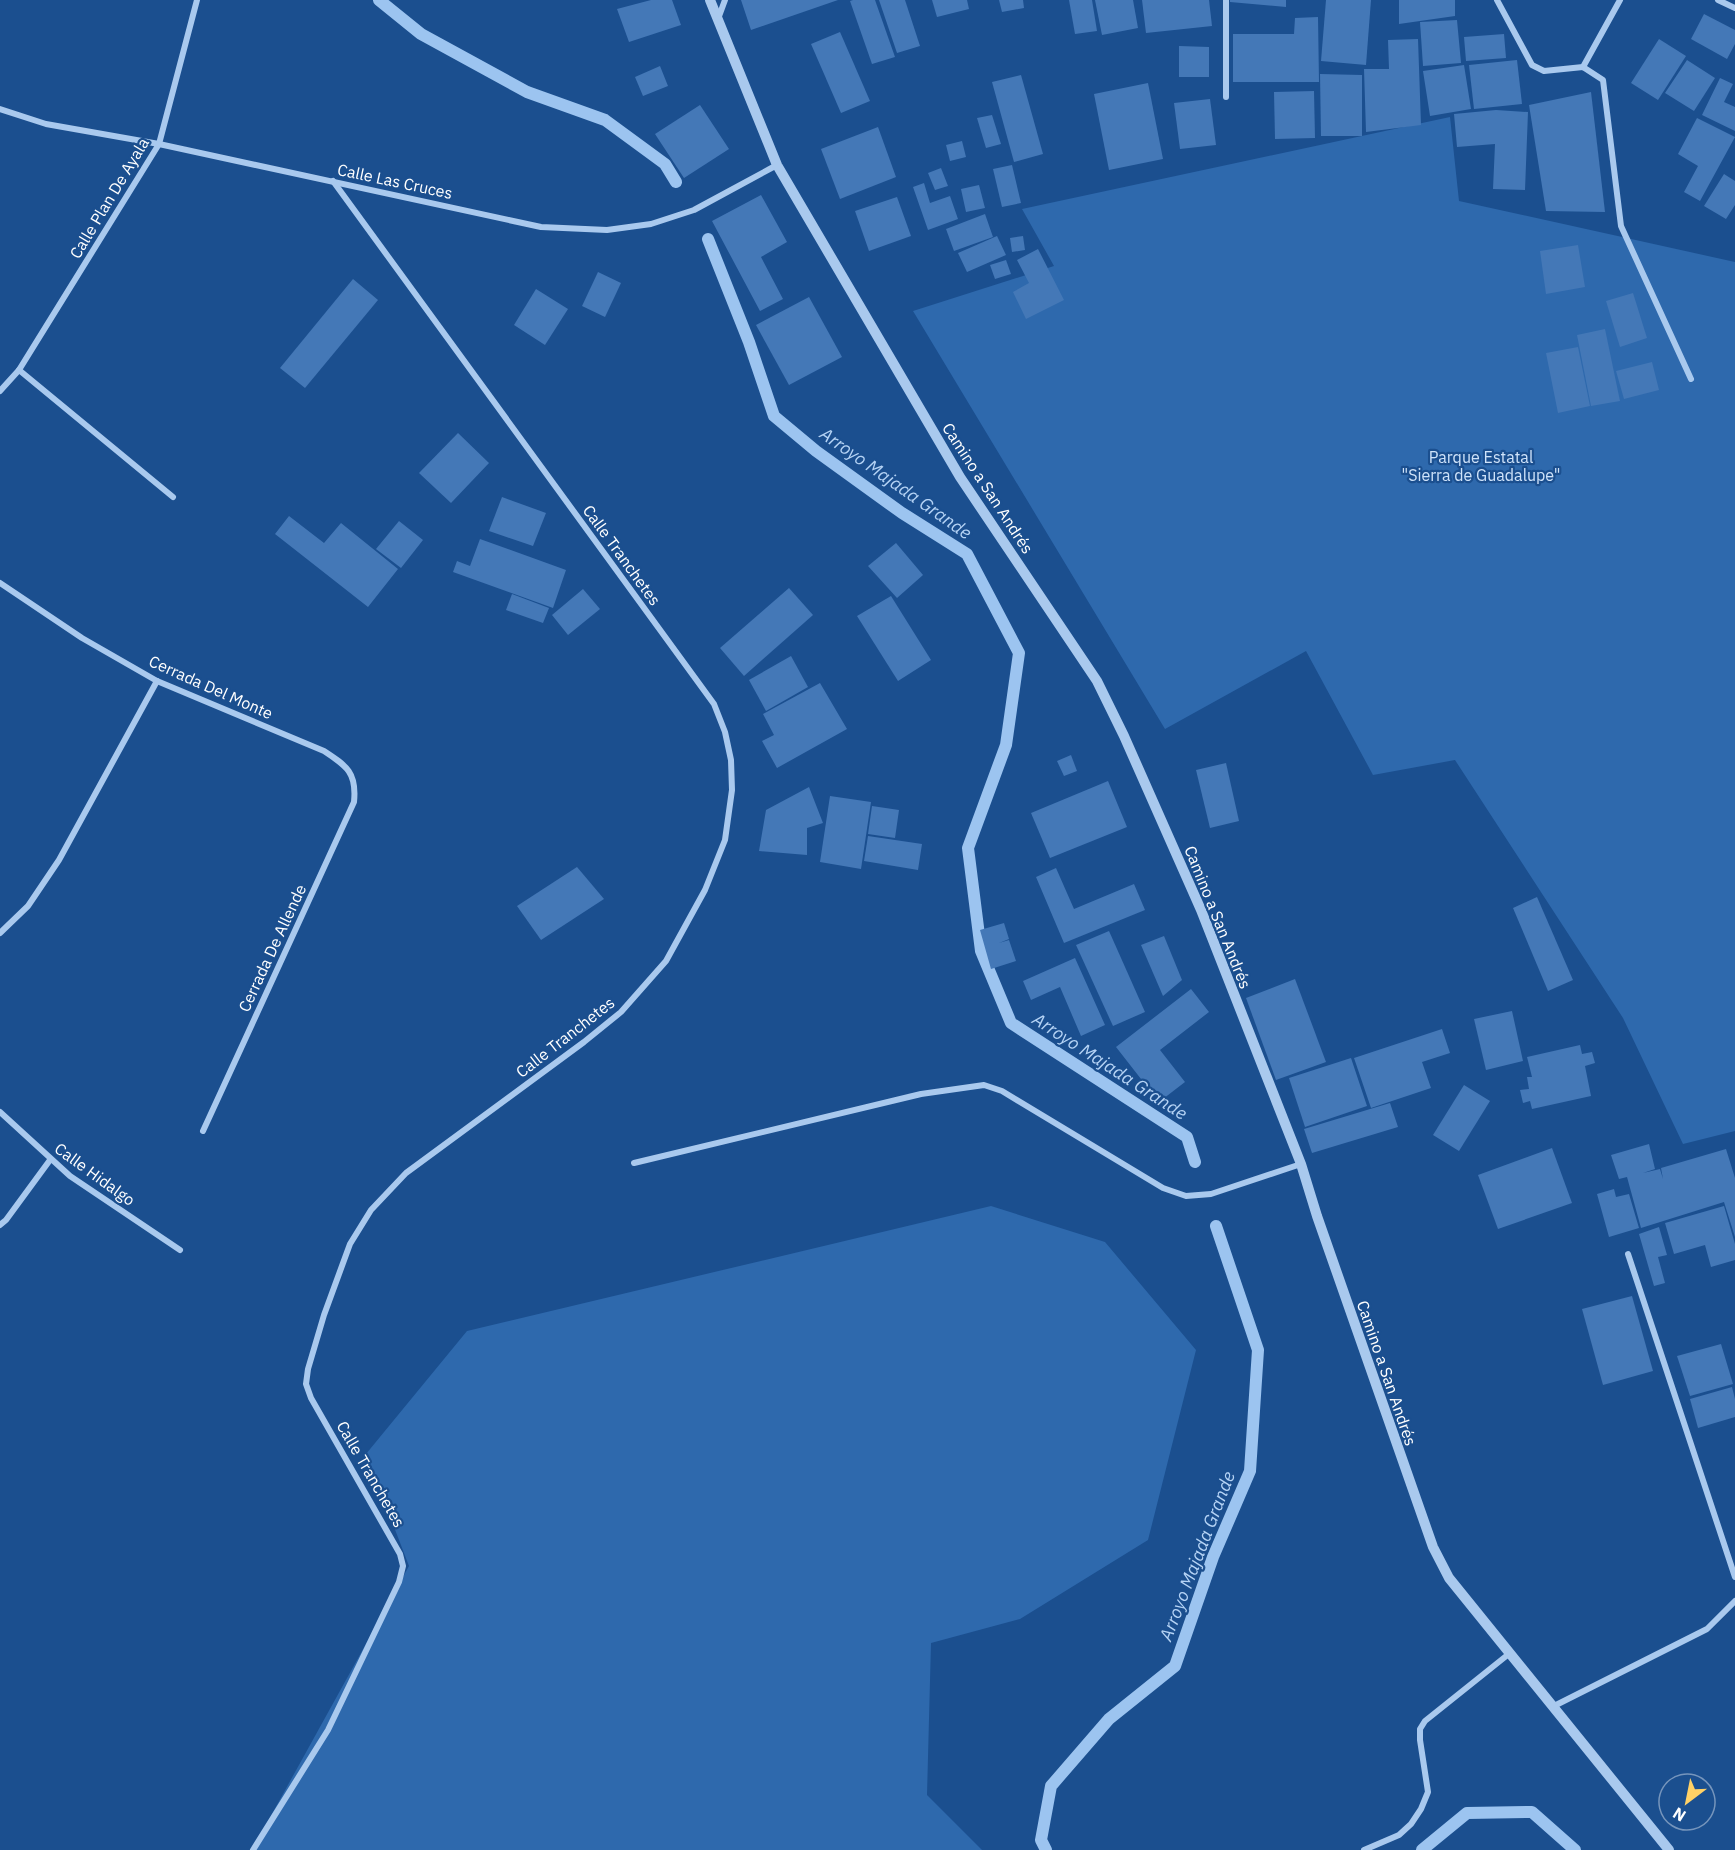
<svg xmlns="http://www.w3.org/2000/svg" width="1735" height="1850" font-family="'IBM Plex Sans',sans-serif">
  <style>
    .green { fill: #2e69ad }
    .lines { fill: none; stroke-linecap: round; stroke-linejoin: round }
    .stream { stroke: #9cc4f0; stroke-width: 12 }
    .building { fill: #4478b7 }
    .minor { stroke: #a9c9ee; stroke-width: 6 }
    .tertiary { stroke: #a9c9ee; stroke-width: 10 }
    .labels { text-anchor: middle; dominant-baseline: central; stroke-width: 4.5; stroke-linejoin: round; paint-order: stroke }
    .street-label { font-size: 16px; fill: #fff; stroke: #1b4f8f }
    .park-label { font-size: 16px; fill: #cfe3fa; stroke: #1b4f8f }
    .water-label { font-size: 18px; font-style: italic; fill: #b5d3f5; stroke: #1b4f8f }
  </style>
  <rect width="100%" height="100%" fill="#1b4f8f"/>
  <g class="green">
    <polygon points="1450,117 1459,201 1735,262 1735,1131 1683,1144 1623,1018 1455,760 1373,775 1306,651 1165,729 913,311 1054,266 1022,209"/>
    <polygon points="991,1206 1105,1242 1196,1350 1148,1540 1020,1619 931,1643 927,1795 982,1850 252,1850 409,1566 366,1454 467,1331"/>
  </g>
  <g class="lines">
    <g class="stream">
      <polyline points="379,0 421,34 527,92 605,120 665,164 676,182"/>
      <polyline points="708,239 749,342 774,416 816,451 902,513 967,554 1019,653 1006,745 968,848 981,951 1011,1023 1187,1137 1195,1162"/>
      <polyline points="1046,1850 1041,1840 1051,1786 1109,1719 1175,1666 1213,1557 1250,1471 1258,1350 1216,1226"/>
      <polyline points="1422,1850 1467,1813 1532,1812 1575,1850"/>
    </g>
  </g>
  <g class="building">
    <polygon points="651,0 672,0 681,25 629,42 617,9"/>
    <polygon points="741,0 838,0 751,30"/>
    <polygon points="853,0 875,0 895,57 872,64 850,1"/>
    <polygon points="879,0 905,0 920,46 897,53"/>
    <polygon points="932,0 967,0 969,9 937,17"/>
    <polygon points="999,0 1023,0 1024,8 1002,12"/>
    <polygon points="1069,0 1092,0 1097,31 1075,34"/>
    <polygon points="1095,0 1133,0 1138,28 1102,35"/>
    <polygon points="1142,0 1209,0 1212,26 1146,33"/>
    <polygon points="1230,0 1286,0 1286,7 1230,2"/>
    <polygon points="1326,0 1371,0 1366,65 1321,61"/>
    <polygon points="1399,0 1455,0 1455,16 1399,24"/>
    <polygon points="1704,14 1735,30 1735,44 1727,59 1691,39"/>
    <polygon points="1318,17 1319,82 1233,82 1233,34 1294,34 1295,18"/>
    <polygon points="1457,20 1461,63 1423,66 1420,22"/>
    <polygon points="840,32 870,101 841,113 811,44"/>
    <polygon points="1504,34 1506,58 1466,61 1464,37"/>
    <polygon points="1418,39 1421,125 1366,132 1364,69 1389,69 1388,40"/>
    <polygon points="1659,39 1686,56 1658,100 1631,83"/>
    <polygon points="1179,46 1209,47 1209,77 1179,77"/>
    <polygon points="1517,60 1522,104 1474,109 1469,65"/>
    <polygon points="1687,60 1715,78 1694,111 1665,93"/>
    <polygon points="1464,65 1471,109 1430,116 1423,71"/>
    <polygon points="660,66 668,86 643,96 635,77"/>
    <polygon points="1320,74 1362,75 1362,136 1321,136"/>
    <polygon points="1021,75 1043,154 1014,162 992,82"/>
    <polygon points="1720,78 1733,84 1724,102 1735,107 1735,131 1702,115"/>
    <polygon points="1148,83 1163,159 1109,170 1094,94"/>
    <polygon points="1314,91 1315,138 1275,139 1274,92"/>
    <polygon points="1591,92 1605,212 1546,211 1529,105"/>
    <polygon points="1210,99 1216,145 1180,149 1174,103"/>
    <polygon points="700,105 729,149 684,178 655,134"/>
    <polygon points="1496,110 1528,112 1525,190 1493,189 1495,144 1457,147 1454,114"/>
    <polygon points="992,115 1001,144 986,148 977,118"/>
    <polygon points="1697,118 1735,137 1700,201 1684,192 1698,166 1678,154"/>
    <polygon points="878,127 896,177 840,199 821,149"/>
    <polygon points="962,141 966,157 950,161 946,145"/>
    <polygon points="1012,165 1021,203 1002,207 993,169"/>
    <polygon points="941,168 948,186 935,190 928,173"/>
    <polygon points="1724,174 1735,181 1735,205 1726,219 1704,206"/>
    <polygon points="924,183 930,203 950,196 958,219 928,230 913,187"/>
    <polygon points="979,185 985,208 966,212 961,189"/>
    <polygon points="761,195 787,242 761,257 783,299 760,311 712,221"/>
    <polygon points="897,197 911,236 869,251 855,211"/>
    <polygon points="985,214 993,237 954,251 946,229"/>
    <polygon points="997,236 1006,255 967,272 958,253"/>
    <polygon points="1023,236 1025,250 1012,252 1010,238"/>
    <polygon points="1578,245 1585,287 1546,294 1540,251"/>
    <polygon points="1038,249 1064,300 1026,319 1013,292 1029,283 1017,260"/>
    <polygon points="1006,260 1011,274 995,279 990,265"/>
    <polygon points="598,272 621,283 605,317 582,306"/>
    <polygon points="353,279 378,300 305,388 280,368"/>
    <polygon points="536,289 568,309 545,345 514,325"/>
    <polygon points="1633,293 1647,338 1620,347 1606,301"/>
    <polygon points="809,297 842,357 789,385 756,325"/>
    <polygon points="1605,329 1620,401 1591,406 1577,335"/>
    <polygon points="1578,347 1590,406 1558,413 1546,353"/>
    <polygon points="1652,362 1659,390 1624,399 1616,371"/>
    <polygon points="458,433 489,463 451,503 419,473"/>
    <polygon points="502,497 546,513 533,546 489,531"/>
    <polygon points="289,516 324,543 341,523 398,569 368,607 275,534"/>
    <polygon points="399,521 423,540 401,568 376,549"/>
    <polygon points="480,539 566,570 553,608 453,572 457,561 470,566"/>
    <polygon points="896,543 923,575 897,598 868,566"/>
    <polygon points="789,588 813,615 744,676 720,648"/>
    <polygon points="583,589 600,609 568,635 552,615"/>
    <polygon points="512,594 549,608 543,623 506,610"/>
    <polygon points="891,596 931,660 898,681 857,616"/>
    <polygon points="791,656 808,687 766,711 749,680"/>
    <polygon points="820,683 847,729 777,768 762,741 774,735 763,714"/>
    <polygon points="1071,755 1077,771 1064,776 1057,761"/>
    <polygon points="1226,763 1239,821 1210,828 1196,770"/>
    <polygon points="1108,781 1127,827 1050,858 1031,813"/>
    <polygon points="809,787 823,823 807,828 807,855 759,851 766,810"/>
    <polygon points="830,796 871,802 861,869 820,862"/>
    <polygon points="872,806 899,810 895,838 868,834"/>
    <polygon points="868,836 922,844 918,870 864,861"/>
    <polygon points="577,867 604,899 541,940 517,906"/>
    <polygon points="1056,868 1074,909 1134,884 1145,910 1064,943 1036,877"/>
    <polygon points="1537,897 1573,980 1548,991 1513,908"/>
    <polygon points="1004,923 1009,939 999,943 1009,940 1016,961 991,969 980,930"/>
    <polygon points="1109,931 1145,1012 1113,1026 1076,945"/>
    <polygon points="1164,936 1182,980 1163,996 1141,945"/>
    <polygon points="1075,958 1105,1025 1081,1036 1060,987 1031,1000 1023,981"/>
    <polygon points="1295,979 1326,1062 1276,1080 1246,998"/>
    <polygon points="1191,989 1209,1012 1160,1050 1185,1082 1159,1102 1116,1047"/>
    <polygon points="1512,1011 1523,1061 1486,1070 1474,1019"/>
    <polygon points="1442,1029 1450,1053 1422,1062 1431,1088 1371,1108 1354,1058"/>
    <polygon points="1580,1045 1582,1054 1592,1052 1595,1063 1585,1066 1591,1096 1532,1109 1530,1101 1523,1103 1520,1090 1529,1089 1527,1077 1532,1077 1527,1057"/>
    <polygon points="1351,1058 1367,1106 1305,1127 1289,1078"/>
    <polygon points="1464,1085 1490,1101 1459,1151 1433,1135"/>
    <polygon points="1390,1103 1398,1127 1312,1153 1304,1129"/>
    <polygon points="1649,1144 1655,1169 1643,1173 1660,1169 1663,1179 1661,1168 1726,1149 1735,1178 1735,1237 1724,1202 1641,1228 1627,1177 1619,1179 1611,1155"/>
    <polygon points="1552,1148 1572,1203 1498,1229 1478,1175"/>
    <polygon points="1614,1189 1616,1197 1629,1194 1639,1228 1609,1237 1597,1194"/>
    <polygon points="1724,1206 1735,1244 1735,1260 1711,1267 1705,1245 1674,1254 1665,1223"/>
    <polygon points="1659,1227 1667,1255 1658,1257 1665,1283 1654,1286 1639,1234"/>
    <polygon points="1632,1296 1653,1371 1603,1385 1582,1309"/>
    <polygon points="1721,1344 1733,1384 1690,1396 1677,1356"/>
    <polygon points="1732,1387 1735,1399 1735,1417 1698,1428 1690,1399"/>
  </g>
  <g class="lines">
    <g class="minor">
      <polyline points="1497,0 1532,65 1544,71 1583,67"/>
      <polyline points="1718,0 1735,8"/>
      <polyline points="718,19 725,0"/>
      <polyline points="1583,67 1603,80 1621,226 1691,379"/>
      <polyline points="1583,67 1620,0"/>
      <polyline points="1226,97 1226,0"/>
      <polyline points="0,109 46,124 159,144 541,227 607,230 651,224 694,210 777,165"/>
      <polyline points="19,370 173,497"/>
      <polyline points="0,391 19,370 159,144 197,0"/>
      <path d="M0 583 82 638 157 681 324 751C347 766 357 773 354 802L203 1131"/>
      <polyline points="0,933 28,906 59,860 157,681"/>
      <polyline points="0,1112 70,1176 180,1250"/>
      <polyline points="634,1163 921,1094 984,1085 1002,1091 1163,1188 1186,1196 1211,1194 1301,1164"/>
      <polyline points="0,1225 6,1220 50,1160"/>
      <polyline points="1628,1254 1735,1577"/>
      <polyline points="1554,1706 1707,1629 1735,1601"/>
      <polyline points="253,1850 328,1730 399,1582 403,1566 400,1554 311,1398 306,1384 308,1369 324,1315 350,1244 371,1210 406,1173 584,1042 621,1012 666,961 705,890 725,840 732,790 731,760 725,732 714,704 333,181"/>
      <polyline points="1364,1850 1399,1835 1411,1824 1421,1809 1428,1792 1420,1740 1420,1729 1425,1721 1510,1653"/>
    </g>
    <polyline class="tertiary" points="710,0 777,165 960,477 1097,681 1124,736 1201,910 1301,1164 1317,1216 1433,1547 1449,1578 1669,1850"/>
  </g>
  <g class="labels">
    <g class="street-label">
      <text transform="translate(395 181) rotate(12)">Calle Las Cruces</text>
      <text transform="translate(109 198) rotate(-59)">Calle Plan De Ayala</text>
      <text transform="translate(988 488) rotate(57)">Camino a San Andrés</text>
      <text transform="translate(622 555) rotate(54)">Calle Tranchetes</text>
      <text transform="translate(211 687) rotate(24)">Cerrada Del Monte</text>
      <text transform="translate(1218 917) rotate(68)">Camino a San Andrés</text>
      <text transform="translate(272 948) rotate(-65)">Cerrada De Allende</text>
      <text transform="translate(565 1037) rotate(-38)">Calle Tranchetes</text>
      <text transform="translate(95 1174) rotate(36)">Calle Hidalgo</text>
      <text transform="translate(1387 1373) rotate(71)">Camino a San Andrés</text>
      <text transform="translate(371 1474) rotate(60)">Calle Tranchetes</text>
    </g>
    <g class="park-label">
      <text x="1481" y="457">Parque Estatal<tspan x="1481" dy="18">"Sierra de Guadalupe"</tspan></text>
    </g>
    <g class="water-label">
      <text transform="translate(896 483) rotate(35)">Arroyo Majada Grande</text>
      <text transform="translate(1110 1066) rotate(33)">Arroyo Majada Grande</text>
      <text transform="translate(1197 1556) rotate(-69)">Arroyo Majada Grande</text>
    </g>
  </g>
  <g transform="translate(1687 1802) rotate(212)"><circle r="28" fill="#1b4f8f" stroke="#7695bc" stroke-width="1.5"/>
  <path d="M0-4.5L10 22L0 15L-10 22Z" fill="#ffd166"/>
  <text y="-9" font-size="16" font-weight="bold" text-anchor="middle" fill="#ffffff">N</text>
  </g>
</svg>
